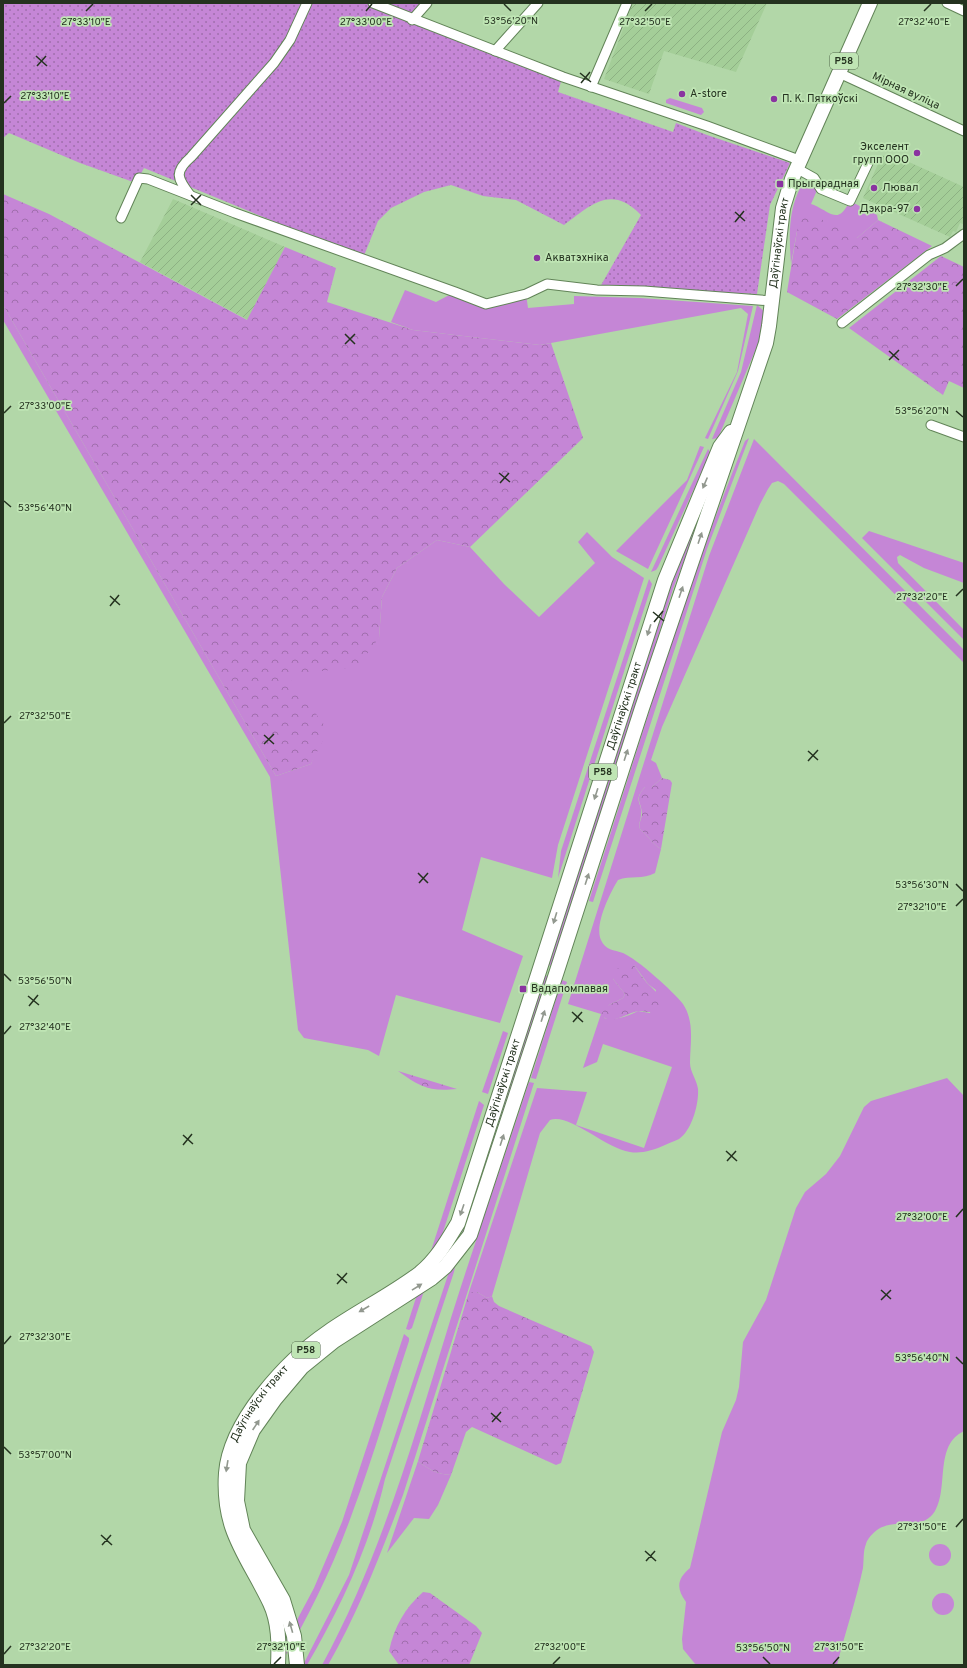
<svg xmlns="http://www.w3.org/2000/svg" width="967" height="1668" font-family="Overpass,sans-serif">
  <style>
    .industrial { fill: url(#industrial-furrows) }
    .grass { fill: #c586d6; fill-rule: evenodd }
    .forest { fill: url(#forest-crowns) }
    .park { fill: url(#park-dots) }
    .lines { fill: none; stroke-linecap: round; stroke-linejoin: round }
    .street-casing { stroke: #628458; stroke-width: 11 }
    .primary-casing { stroke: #628458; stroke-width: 16 }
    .street { stroke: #fff; stroke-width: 9 }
    .primary { stroke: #fff; stroke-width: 14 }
    .oneway { fill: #92988f }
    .ticks { fill: none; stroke: #24321f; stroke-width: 1.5 }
    .poi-dot { fill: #8a33a0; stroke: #bfe5b4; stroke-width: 1.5 }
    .labels { text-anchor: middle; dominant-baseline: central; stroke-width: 3.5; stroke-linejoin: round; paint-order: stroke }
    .shield { fill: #bfe5b4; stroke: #52684c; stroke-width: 1 }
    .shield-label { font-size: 10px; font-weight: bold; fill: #24321f }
    .street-label { font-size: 11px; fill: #24321f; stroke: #bfe5b4 }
    .poi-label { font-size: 11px; fill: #24321f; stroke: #bfe5b4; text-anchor: start }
    .ticks-label { font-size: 10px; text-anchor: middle; fill: #24321f; stroke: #bfe5b4; stroke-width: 3.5; stroke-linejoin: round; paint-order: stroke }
  </style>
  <defs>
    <pattern id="industrial-furrows" width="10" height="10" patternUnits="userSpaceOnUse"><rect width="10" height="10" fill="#a4ce98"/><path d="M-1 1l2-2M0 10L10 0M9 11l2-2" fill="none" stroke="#8db183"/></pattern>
    <pattern id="forest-crowns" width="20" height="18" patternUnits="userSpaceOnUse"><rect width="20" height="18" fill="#c586d6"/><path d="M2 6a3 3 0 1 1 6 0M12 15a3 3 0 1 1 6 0" fill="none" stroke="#a06ead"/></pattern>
    <pattern id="park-dots" width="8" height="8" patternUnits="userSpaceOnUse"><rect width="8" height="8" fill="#c586d6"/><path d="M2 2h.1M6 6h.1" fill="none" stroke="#a06ead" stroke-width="1.8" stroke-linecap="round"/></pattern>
  </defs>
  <rect width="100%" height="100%" fill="#b2d7a8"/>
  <g class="industrial">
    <polygon points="633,3 767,3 736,72 664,51 649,94 604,79"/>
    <polygon points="882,155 898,162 899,160 909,164 909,162 964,187 963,224 960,223 956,232 953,231 950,237 863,198"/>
    <polygon points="173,199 285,247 248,320 140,262"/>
  </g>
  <g class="grass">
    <polygon points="670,98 702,108 704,112 701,115 666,103 666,100"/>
    <path d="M809 182 818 188 811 204 814 205C833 214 838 224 850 201L877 215 878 220 857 238 797 231 791 264C789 235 788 212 801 186Z"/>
    <polygon points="405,290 436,302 455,292 486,304 526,294 528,308 574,304 574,296 640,298 753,306 738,371 708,439 705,438 737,372 748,314 741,308 540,345 413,330 391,322"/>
    <polygon points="3,305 276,776 311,764 316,751 286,675 379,638 382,597 397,568 437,540 470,547 504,584 539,617 595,563 578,542 587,532 612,557 644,578 558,845 552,878 481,857 462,930 523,956 500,1023 396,995 379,1056 368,1050 304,1038 298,1030 270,777 3,320"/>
    <polygon points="757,305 765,312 763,325 758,344 718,438 712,439 741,372"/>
    <path d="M749 438 707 549 593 902 589 901C639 747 684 591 745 441Z"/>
    <path d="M754 439 964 650V663L784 484 778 481 772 483 768 489 760 504 662 727 651 760 656 763 662 778 652 787H645C632 801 643 803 641 815 641 820 638 824 640 829 648 835 652 844 661 849L655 873C643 880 630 875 618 880 610 893 594 925 601 940 605 950 614 950 623 953 637 959 673 991 683 1004 695 1022 690 1044 690 1063 690 1072 697 1080 698 1089 699 1104 692 1130 679 1139 675 1141 669 1143 665 1145 654 1150 641 1154 630 1152 604 1148 570 1113 550 1120L540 1133 492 1296 487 1298 477 1292H469L537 1088 587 1092 576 1125 644 1148 672 1067 603 1044 597 1062 583 1068 601 1014 568 1004 709 556ZM634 965 648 984 656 990 650 1013 638 1011C629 1016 614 1021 604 1018L609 1005 623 998 625 994 613 979Z"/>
    <polygon points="700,446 704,447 648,569 616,551 687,480"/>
    <polygon points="708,449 710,452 709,456 658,567 656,570 651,572"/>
    <polygon points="726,453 673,589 553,966 547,965 666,593"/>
    <polygon points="869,531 964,563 964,583 924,568 900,555 897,557 898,563 964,630 964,640 862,538"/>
    <polygon points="649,579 652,584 558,878 561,851"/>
    <path d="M542 975 548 976 486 1165 482 1170C503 1105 521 1040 542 975Z"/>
    <polygon points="562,980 567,982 536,1079 531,1078"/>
    <polygon points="503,1031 508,1033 488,1094 482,1092"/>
    <path d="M947 1078 964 1096V1431C934 1445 949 1487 935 1511 923 1532 895 1517 877 1530 873 1533 867 1539 866 1544 863 1551 864 1560 863 1568 856 1601 845 1633 837 1665H696L683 1649 682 1639 686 1602C676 1588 677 1579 690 1568L722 1432 736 1400 739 1387 743 1342 766 1300 796 1208 805 1192 826 1174 840 1156 864 1107 871 1101Z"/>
    <path d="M529 1082 534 1083 403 1495C381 1553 359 1611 328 1665H322C381 1557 414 1438 450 1321 475 1241 503 1162 529 1082Z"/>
    <polygon points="479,1101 484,1105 412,1328 409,1330 406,1329"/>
    <path d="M480 1178 459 1245 454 1272 385 1479C370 1545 341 1607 307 1665H303L349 1575Z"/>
    <path d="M404 1334 409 1338V1341C390 1398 374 1455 353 1511 334 1565 309 1616 280 1665H273L314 1588 342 1522Z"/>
    <path d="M418 1461C429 1470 437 1474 451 1475L438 1505 429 1519 414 1518 387 1553Z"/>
    <circle cx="940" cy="1555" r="11"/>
    <circle cx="943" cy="1604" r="11"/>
  </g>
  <g class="forest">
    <polygon points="3,194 49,214 247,320 285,247 336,268 327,302 413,330 540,345 551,343 583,438 470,547 437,540 397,568 382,597 379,638 357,667 287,675 328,730 311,764 276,776 3,305"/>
    <polygon points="804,210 857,238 878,220 932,246 837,319 787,292 797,231"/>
    <polygon points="941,256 964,267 964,388 949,381 943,395 849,328"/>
    <path d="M662 778 670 780 672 783 661 849C652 844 648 835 640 829 638 823 642 819 642 813 641 801 634 799 645 787H652Z"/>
    <path d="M623 964 634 965C638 971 642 977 647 983 656 992 666 999 656 1012 650 1013 645 1011 640 1011 629 1011 610 1028 601 1014L609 1005 623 998 625 994 613 979 617 969Z"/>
    <path d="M398 1071 457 1089C430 1092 420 1087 398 1071Z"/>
    <path d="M469 1292H477L487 1298 492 1296 494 1302 499 1306 591 1346 594 1352 561 1463 556 1465 472 1427 466 1432 451 1475C437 1474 429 1470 418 1461Z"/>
    <path d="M423 1592 430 1593 476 1626 482 1633 469 1665H399L389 1651C394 1627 405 1608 423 1592Z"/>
  </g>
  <g class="park">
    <path d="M3 3H371L562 78 558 92 673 132 676 123 707 135 790 163 770 205 757 294 600 287 641 215C611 184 591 205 564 225L516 200 483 196 451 185 424 192 391 208 378 221 363 258 144 168 136 183 80 163 9 133 3 138Z"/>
    <polygon points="373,3 427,3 412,20"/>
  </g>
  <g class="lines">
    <defs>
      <g id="street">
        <polyline points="373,3 563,77 707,126 799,160"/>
        <polyline points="947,3 964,11"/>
        <polyline points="412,20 427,3"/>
        <polyline points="495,51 538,3"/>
        <polyline points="839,73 964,131"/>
        <polyline points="591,87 627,3"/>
        <polyline points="796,168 814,178 821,189 850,201 869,161"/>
        <path d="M190 195C177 178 174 172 191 157L274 63 290 40 307 3"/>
        <polyline points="121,218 139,178 148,179 235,213 455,292 486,304 526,294 547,284 597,290 644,291 772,301"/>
        <polyline points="842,323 929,255 945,248 964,234"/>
        <polyline points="931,425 964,437"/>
      </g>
      <g id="primary">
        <path id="s1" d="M278 1665C279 1644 279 1622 270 1603 247 1555 222 1531 226 1473 230 1421 287 1360 328 1332 358 1311 391 1295 420 1273 437 1259 447 1241 458 1223L665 580 720 447 731 432"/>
        <path id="s2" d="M297 1665 294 1636 283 1600 243 1530 237 1501 239 1463 253 1430 275 1399 302 1367 334 1341 432 1278 445 1267 470 1235 557 971 642 708 766 343 769 326 783 208 792 179 870 3"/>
      </g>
    </defs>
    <use href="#street" class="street-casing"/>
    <use href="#primary" class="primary-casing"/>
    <use href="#street" class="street"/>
    <use href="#primary" class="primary"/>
  </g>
  <defs><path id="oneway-solid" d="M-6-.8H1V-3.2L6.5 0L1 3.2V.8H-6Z"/></defs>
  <g class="oneway">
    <use href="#oneway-solid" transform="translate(705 483) rotate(113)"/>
    <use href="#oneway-solid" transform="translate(700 538) rotate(-71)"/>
    <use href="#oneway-solid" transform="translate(681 592) rotate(-71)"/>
    <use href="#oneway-solid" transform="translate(649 630) rotate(108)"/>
    <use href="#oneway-solid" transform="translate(626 755) rotate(-72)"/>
    <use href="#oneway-solid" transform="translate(596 794) rotate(108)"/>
    <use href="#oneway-solid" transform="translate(587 879) rotate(-72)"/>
    <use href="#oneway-solid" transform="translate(555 918) rotate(107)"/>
    <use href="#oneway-solid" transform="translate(543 1016) rotate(-72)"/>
    <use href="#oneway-solid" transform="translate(502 1140) rotate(-72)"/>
    <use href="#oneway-solid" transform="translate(462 1210) rotate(109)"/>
    <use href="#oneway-solid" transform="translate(417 1287) rotate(-32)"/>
    <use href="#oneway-solid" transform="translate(364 1309) rotate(150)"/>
    <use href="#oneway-solid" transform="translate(256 1425) rotate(-56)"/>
    <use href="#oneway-solid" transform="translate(227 1466) rotate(99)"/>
    <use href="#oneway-solid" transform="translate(291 1627) rotate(-106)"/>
  </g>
  <path class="ticks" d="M504 4 511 11M86 11 93 4M366 11 372 4M645 11 652 4M924 11 931 4M36 56 47 66M37 66 46 56M580 73 591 82M581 83 590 72M4 103 11 96M191 195 201 205M191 205 201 195M735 212 745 221M735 222 744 211M956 286 963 279M345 334 355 344M345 344 355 334M889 351 899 360M889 360 899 350M956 411 963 417M4 413 11 406M499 473 510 482M500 483 509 473M4 501 11 507M110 596 120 605M956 596 963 589M110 606 119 595M653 612 664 621M654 622 663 611M4 723 11 716M264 735 274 744M264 744 274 734M808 751 818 760M808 761 818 750M418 873 428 883M419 883 428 873M956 884 963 891M956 906 963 899M4 974 11 981M28 996 39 1005M29 1006 38 995M572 1012 583 1022M573 1022 582 1012M4 1034 11 1026M183 1135 193 1144M183 1145 192 1134M726 1151 737 1161M727 1161 736 1151M956 1217 963 1209M337 1274 347 1283M337 1284 347 1273M881 1290 891 1299M881 1300 891 1290M4 1344 11 1336M956 1357 963 1364M491 1413 501 1422M492 1422 501 1412M4 1447 11 1454M956 1527 963 1519M101 1535 112 1545M102 1545 111 1535M645 1551 656 1561M646 1561 655 1551M4 1654 11 1646M763 1657 770 1664M274 1664 281 1657M553 1664 560 1657M833 1664 839 1657"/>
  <g class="poi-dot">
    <circle cx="682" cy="94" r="4"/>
    <circle cx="774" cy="99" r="4"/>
    <circle cx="917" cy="153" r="4"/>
    <rect x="776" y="180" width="8" height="8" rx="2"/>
    <circle cx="874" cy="188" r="4"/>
    <circle cx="917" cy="209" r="4"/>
    <circle cx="537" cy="258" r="4"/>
    <rect x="519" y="985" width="8" height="8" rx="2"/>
  </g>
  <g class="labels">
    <g class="shield">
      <rect x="830" y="53" width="28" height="16" rx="3"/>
      <rect x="589" y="764" width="28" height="16" rx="3"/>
      <rect x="292" y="1342" width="28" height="16" rx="3"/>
    </g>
    <g class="shield-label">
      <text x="844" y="61">Р58</text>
      <text x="603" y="772">Р58</text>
      <text x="306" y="1350">Р58</text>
    </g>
    <g class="street-label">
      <text transform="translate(906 91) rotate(25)">Мірная вуліца</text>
      <text stroke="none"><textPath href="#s2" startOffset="1587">Даўгінаўскі тракт</textPath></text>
      <text stroke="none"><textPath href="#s1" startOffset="1097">Даўгінаўскі тракт</textPath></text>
      <text stroke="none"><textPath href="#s1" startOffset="701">Даўгінаўскі тракт</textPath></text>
      <text stroke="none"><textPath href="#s1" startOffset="281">Даўгінаўскі тракт</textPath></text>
    </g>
    <g class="poi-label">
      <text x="690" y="94">А-store</text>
      <text x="782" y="99">П. К. Пяткоўскі</text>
      <text x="909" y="147" text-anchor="end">Экселент<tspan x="909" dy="13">групп ООО</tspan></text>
      <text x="788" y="184">Прыгарадная</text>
      <text x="882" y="188">Лювал</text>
      <text x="909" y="209" text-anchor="end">Дэкра-97</text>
      <text x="545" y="258">Акватэхніка</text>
      <text x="531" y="989">Вадапомпавая</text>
    </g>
  </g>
  <g class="ticks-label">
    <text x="511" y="24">53°56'20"N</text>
    <text x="86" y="25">27°33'10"E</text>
    <text x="366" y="25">27°33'00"E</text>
    <text x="645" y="25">27°32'50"E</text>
    <text x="924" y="25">27°32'40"E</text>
    <text x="45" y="99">27°33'10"E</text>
    <text x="922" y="290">27°32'30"E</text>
    <text x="45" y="409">27°33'00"E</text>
    <text x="922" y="414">53°56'20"N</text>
    <text x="45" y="511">53°56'40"N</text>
    <text x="922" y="600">27°32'20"E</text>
    <text x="45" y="719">27°32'50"E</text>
    <text x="922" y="888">53°56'30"N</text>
    <text x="922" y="910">27°32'10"E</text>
    <text x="45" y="984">53°56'50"N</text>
    <text x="45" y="1030">27°32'40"E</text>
    <text x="922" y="1220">27°32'00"E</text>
    <text x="45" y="1340">27°32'30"E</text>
    <text x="922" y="1361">53°56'40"N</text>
    <text x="45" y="1458">53°57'00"N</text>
    <text x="922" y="1530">27°31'50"E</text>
    <text x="45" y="1650">27°32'20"E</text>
    <text x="281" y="1650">27°32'10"E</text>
    <text x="560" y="1650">27°32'00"E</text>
    <text x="839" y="1650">27°31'50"E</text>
    <text x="763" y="1651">53°56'50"N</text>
  </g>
  <rect width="967" height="1668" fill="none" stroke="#24321f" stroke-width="8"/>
</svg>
